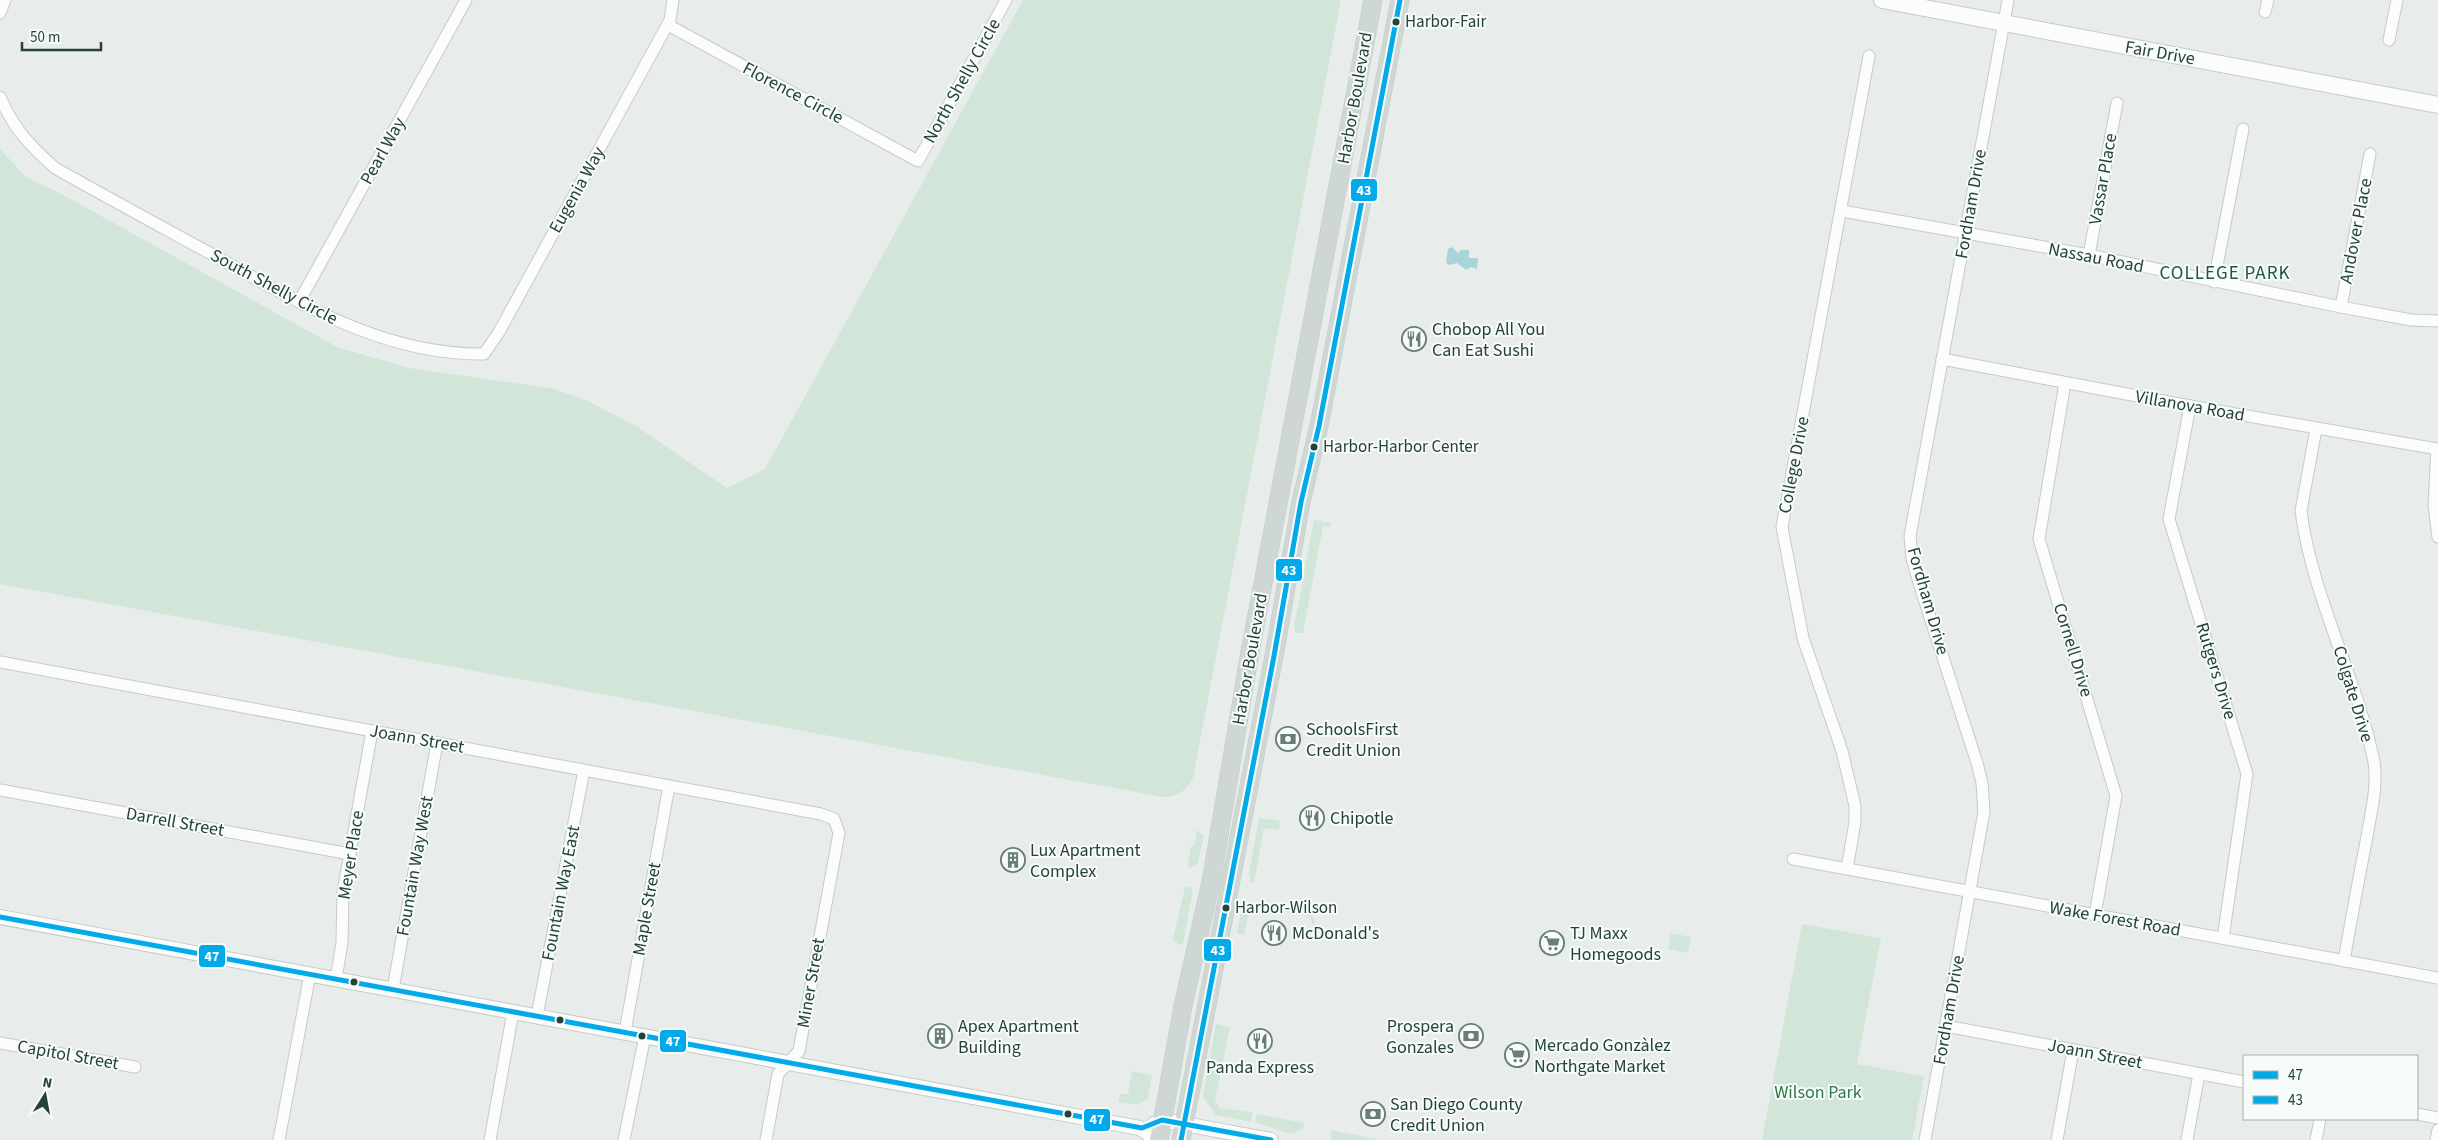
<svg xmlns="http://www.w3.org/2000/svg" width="2438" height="1140" font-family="'Source Sans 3',sans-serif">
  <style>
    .green { fill: #d1e6d8 }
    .water { fill: #a9d4db }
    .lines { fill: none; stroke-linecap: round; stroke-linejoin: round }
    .minor-casing { stroke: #c5cac8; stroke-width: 13 }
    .tertiary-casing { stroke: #c5cac8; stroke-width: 16 }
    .secondary-casing { stroke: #c3cbc8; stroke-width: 18 }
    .primary-casing { stroke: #c3ccc9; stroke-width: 19 }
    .minor { stroke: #fcfcfc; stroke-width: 11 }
    .tertiary { stroke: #fcfcfc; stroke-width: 14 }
    .secondary { stroke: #fcfcfc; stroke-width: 16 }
    .primary { stroke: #cfd7d5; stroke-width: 18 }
    .bus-1-casing { stroke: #f7fbf9; stroke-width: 9 }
    .bus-2-casing { stroke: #f7fbf9; stroke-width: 9 }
    .bus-1 { stroke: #02aae9; stroke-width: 5 }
    .bus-2 { stroke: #02aae9; stroke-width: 5 }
    .bus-dot { fill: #24423a; stroke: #f7fbf9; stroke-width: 2 }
    .labels { text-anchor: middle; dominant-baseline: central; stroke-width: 4; stroke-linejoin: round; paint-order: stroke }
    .bus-label { font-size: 17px; fill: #24423a; stroke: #f7fbf9; text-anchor: start }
    .street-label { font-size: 18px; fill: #24423a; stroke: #f7fbf9 }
    .poi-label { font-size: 18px; fill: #24423a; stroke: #f7fbf9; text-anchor: start }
    .park-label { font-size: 18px; fill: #2d7a4b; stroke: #f7fbf9 }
    .neighbourhood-label { font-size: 19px; letter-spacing: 1px; fill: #1f5548; stroke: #f7fbf9 }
    .line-badge { stroke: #f7fbf9; stroke-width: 2 }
    .badge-label { font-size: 14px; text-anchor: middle; font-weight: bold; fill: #fff }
  </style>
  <rect width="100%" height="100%" fill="#e8edeb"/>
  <g class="green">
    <path d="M1023 0H1341L1193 778C1186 791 1178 797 1163 797L0 584V149L27 178 56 191 337 347 409 368 551 388 586 400 636 426 727 488 765 469Z"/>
    <polygon points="1314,520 1331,523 1330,527 1323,526 1303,633 1296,633 1294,627"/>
    <polygon points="1259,818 1280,821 1279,830 1264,828 1254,883 1251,883 1249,873"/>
    <polygon points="1197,830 1204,835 1198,864 1190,868 1188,866 1191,846 1194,846"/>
    <polygon points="1185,887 1189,887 1193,890 1183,944 1179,945 1173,940"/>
    <polygon points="1251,902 1309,911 1315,921 1306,941 1313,927 1311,917 1260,907 1252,908 1249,911 1244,935 1237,934 1242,907"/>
    <polygon points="1802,924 1881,938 1857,1064 1924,1076 1912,1140 1762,1140"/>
    <polygon points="1671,933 1691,937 1688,953 1668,949"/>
    <polygon points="1216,1024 1230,1027 1215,1100 1220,1108 1253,1112 1251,1122 1216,1115 1203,1097"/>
    <polygon points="1132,1071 1152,1075 1148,1098 1138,1105 1118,1102 1120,1094 1128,1094"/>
    <polygon points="1257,1114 1305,1123 1303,1129 1291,1134 1255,1122"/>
    <polygon points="1331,1130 1377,1139 1377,1140 1331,1140"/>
  </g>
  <polygon class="water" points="1452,247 1458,253 1461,250 1469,250 1469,258 1478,258 1477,269 1471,267 1466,270 1457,263 1450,265 1446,263 1448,249"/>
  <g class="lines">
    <defs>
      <g id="minor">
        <polyline points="2265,12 2268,0"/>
        <polyline points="0,13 5,0"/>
        <polyline points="668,25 918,161 1006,0"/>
        <polyline points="2389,40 2397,0"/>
        <path d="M0 97C14 129 29 145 55 168 108 198 162 227 215 256 300 303 383 355 484 354L499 332 670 20 673 0"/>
        <polyline points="1842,211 2089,255 2341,307 2411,320 2438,321"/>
        <polyline points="2089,255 2117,103"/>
        <polyline points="2214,282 2243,129"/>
        <polyline points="299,302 466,0"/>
        <polyline points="2341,307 2370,154"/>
        <polyline points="1942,359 2190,406 2438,449"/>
        <polyline points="2065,383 2039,539 2116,796 2095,915"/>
        <polyline points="2190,406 2169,519 2247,774 2223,938"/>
        <path d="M2316 429 2301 511C2312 597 2357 677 2374 762 2378 787 2370 817 2366 842 2358 882 2351 921 2344 961"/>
        <polyline points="2437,449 2434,505 2438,537"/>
        <polyline points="0,662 821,814 834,819 839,833 799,1051 778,1074 766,1140"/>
        <polyline points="0,790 350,854"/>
        <polyline points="1793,859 2438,978"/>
        <polyline points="1847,869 1855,822 1855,806 1842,751 1803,638 1782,527 1869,56"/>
        <polyline points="336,979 342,943 343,892 372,731"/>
        <polyline points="393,989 437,743"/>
        <polyline points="537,1016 584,770"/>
        <polyline points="1946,1026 2244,1082"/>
        <polyline points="625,1032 669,786"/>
        <polyline points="0,1043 135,1067"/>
        <polyline points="2417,1114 2438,1118"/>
        <polyline points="279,1140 310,974"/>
        <polyline points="490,1140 513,1012"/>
        <polyline points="624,1140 645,1036"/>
        <polyline points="1925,1140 1984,812 1982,783 1977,763 1919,583 1912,558 1910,536 2008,0"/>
        <polyline points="2057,1140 2073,1050"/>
        <polyline points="2187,1140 2199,1074"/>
        <polyline points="2316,1140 2320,1119"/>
        <polyline points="2436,1140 2438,1130"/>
      </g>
      <g id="tertiary">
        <polyline points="0,917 1140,1128 1157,1140"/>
        <polyline points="1154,1124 1162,1120 1271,1140"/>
      </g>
      <polyline id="secondary" points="1882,0 2438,105"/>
      <g id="primary">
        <polyline points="1159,1140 1183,1006 1211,882 1250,652 1373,0"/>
        <polyline points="1181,1140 1274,656 1301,502 1319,426 1400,0"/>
      </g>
    </defs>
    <use href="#minor" class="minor-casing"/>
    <use href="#tertiary" class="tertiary-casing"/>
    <use href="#secondary" class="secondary-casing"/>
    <use href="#primary" class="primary-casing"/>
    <use href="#minor" class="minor"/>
    <use href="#tertiary" class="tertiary"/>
    <use href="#secondary" class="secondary"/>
    <use href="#primary" class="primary"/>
    <defs>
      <polyline id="bus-1" points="0,917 1142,1128 1162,1120 1271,1140"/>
      <polyline id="bus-2" points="1181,1140 1274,656 1301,502 1319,426 1400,0"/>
    </defs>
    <use href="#bus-1" class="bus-1-casing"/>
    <use href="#bus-2" class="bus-2-casing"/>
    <use href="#bus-1" class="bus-1"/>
    <use href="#bus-2" class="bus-2"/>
  </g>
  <defs>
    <symbol id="restaurant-ring" viewBox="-11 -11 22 22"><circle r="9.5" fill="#f7fbf9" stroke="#697e78" stroke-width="1.5"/><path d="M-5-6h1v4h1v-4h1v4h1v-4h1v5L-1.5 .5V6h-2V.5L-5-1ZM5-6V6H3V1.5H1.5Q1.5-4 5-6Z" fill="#697e78"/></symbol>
    <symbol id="bank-ring" viewBox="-11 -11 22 22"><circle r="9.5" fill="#f7fbf9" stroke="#697e78" stroke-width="1.5"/><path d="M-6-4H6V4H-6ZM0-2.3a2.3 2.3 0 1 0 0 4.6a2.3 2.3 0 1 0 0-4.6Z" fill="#697e78"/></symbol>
    <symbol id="building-ring" viewBox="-11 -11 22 22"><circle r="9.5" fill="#f7fbf9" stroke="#697e78" stroke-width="1.5"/><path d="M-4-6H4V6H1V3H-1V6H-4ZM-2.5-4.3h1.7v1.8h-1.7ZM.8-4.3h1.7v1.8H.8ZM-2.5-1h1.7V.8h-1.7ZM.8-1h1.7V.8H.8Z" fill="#697e78"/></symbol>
    <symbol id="supermarket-ring" viewBox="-11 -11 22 22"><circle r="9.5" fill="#f7fbf9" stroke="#697e78" stroke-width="1.5"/><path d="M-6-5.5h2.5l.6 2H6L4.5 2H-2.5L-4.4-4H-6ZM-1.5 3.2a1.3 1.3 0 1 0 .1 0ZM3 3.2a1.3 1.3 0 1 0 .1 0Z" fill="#697e78"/></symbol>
  </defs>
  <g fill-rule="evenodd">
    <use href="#restaurant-ring" x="1400" y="325" width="28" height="28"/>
    <use href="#bank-ring" x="1274" y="725" width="28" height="28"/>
    <use href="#restaurant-ring" x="1298" y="804" width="28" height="28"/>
    <use href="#building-ring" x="999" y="846" width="28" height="28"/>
    <use href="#restaurant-ring" x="1260" y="919" width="28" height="28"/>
    <use href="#supermarket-ring" x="1538" y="929" width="28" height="28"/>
    <use href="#building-ring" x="926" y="1022" width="28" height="28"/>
    <use href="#bank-ring" x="1457" y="1022" width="28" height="28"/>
    <use href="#restaurant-ring" x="1246" y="1027" width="28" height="28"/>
    <use href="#supermarket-ring" x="1503" y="1041" width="28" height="28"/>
    <use href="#bank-ring" x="1359" y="1100" width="28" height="28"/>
  </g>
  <g class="bus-dot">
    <circle cx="1396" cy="22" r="4.5"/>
    <circle cx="1314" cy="447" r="4.5"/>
    <circle cx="1226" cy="908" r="4.5"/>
    <circle cx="354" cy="982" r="4.5"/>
    <circle cx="560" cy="1020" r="4.5"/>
    <circle cx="642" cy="1036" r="4.5"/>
    <circle cx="1068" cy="1114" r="4.5"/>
  </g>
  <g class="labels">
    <g class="bus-label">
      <text x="1405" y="22">Harbor-Fair</text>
      <text x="1323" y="447">Harbor-Harbor Center</text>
      <text x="1235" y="908">Harbor-Wilson</text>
    </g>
    <g class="street-label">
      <text transform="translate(2160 53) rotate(10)">Fair Drive</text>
      <text transform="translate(962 81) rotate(-61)">North Shelly Circle</text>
      <text transform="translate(793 93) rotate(28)">Florence Circle</text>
      <text transform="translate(1355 98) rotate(-80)">Harbor Boulevard</text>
      <text transform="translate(383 151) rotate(-61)">Pearl Way</text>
      <text transform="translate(2103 179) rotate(-80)">Vassar Place</text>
      <text transform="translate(577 190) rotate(-61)">Eugenia Way</text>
      <text transform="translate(1971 204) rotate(-80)">Fordham Drive</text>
      <text transform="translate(2356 231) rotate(-79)">Andover Place</text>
      <text transform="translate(2096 258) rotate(11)">Nassau Road</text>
      <text transform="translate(274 287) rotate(28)">South Shelly Circle</text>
      <text transform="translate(2190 406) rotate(10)">Villanova Road</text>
      <text transform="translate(1794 465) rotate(-79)">College Drive</text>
      <text transform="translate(1928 601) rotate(74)">Fordham Drive</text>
      <text transform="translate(2073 650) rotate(73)">Cornell Drive</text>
      <text transform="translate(1250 659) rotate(-80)">Harbor Boulevard</text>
      <text transform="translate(2216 671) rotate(73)">Rutgers Drive</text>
      <text transform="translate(2353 694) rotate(73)">Colgate Drive</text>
      <text transform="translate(417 739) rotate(10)">Joann Street</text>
      <text transform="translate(175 822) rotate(10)">Darrell Street</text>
      <text transform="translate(351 855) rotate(-81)">Meyer Place</text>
      <text transform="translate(415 866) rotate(-80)">Fountain Way West</text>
      <text transform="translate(561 893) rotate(-79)">Fountain Way East</text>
      <text transform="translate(647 909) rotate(-80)">Maple Street</text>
      <text transform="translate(2115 919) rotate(10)">Wake Forest Road</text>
      <text transform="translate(811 983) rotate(-80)">Miner Street</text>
      <text transform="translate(1949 1010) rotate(-80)">Fordham Drive</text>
      <text transform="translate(2095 1054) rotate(11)">Joann Street</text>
      <text transform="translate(68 1055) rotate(10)">Capitol Street</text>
    </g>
    <g class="poi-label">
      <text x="1432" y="329">Chobop All You<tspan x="1432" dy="21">Can Eat Sushi</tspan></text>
      <text x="1306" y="729">SchoolsFirst<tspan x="1306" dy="21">Credit Union</tspan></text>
      <text x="1330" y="818">Chipotle</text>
      <text x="1030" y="850">Lux Apartment<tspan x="1030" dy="21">Complex</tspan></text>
      <text x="1292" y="933">McDonald's</text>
      <text x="1570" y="933">TJ Maxx<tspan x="1570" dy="21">Homegoods</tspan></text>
      <text x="958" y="1026">Apex Apartment<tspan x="958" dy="21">Building</tspan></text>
      <text x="1454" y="1026" text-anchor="end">Prospera<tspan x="1454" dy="21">Gonzales</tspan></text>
      <text x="1534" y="1045">Mercado Gonzàlez<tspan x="1534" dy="21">Northgate Market</tspan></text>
      <text x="1260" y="1067" text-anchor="middle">Panda Express</text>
      <text x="1390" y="1104">San Diego County<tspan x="1390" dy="21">Credit Union</tspan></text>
    </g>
    <g class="park-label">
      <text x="1818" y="1092">Wilson Park</text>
    </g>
    <g class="neighbourhood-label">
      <text x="2225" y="273">COLLEGE PARK</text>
    </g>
  </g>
  <g class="line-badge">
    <rect x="1350" y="178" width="28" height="24" rx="5" fill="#02aae9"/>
    <rect x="1275" y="558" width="28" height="24" rx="5" fill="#02aae9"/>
    <rect x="1203" y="938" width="29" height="24" rx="5" fill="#02aae9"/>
    <rect x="198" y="944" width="28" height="24" rx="5" fill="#02aae9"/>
    <rect x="659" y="1029" width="28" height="24" rx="5" fill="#02aae9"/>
    <rect x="1083" y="1108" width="28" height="24" rx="5" fill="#02aae9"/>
  </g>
  <g class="badge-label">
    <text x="1364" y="195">43</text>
    <text x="1289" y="575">43</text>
    <text x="1218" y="955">43</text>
    <text x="212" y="961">47</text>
    <text x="673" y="1046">47</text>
    <text x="1097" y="1124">47</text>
  </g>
  <rect x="2243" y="1055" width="175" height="65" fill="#f7fbf9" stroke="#a3b1ad"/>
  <rect x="2253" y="1071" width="25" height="8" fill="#02aae9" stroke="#a3b1ad"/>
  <text x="2288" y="1080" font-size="15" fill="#24423a">47</text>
  <rect x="2253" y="1096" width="25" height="8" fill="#02aae9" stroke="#a3b1ad"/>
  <text x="2288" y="1105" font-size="15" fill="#24423a">43</text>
  <g transform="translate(45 1095) rotate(11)" stroke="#f7fbf9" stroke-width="4" paint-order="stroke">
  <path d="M0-4L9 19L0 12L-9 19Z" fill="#24423a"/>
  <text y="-8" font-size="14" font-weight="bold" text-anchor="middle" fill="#24423a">N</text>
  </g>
  <path d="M22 42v8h79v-8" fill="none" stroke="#24423a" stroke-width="2.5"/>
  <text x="30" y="42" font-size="15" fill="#24423a" stroke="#f7fbf9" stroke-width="4" paint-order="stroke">50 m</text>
</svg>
